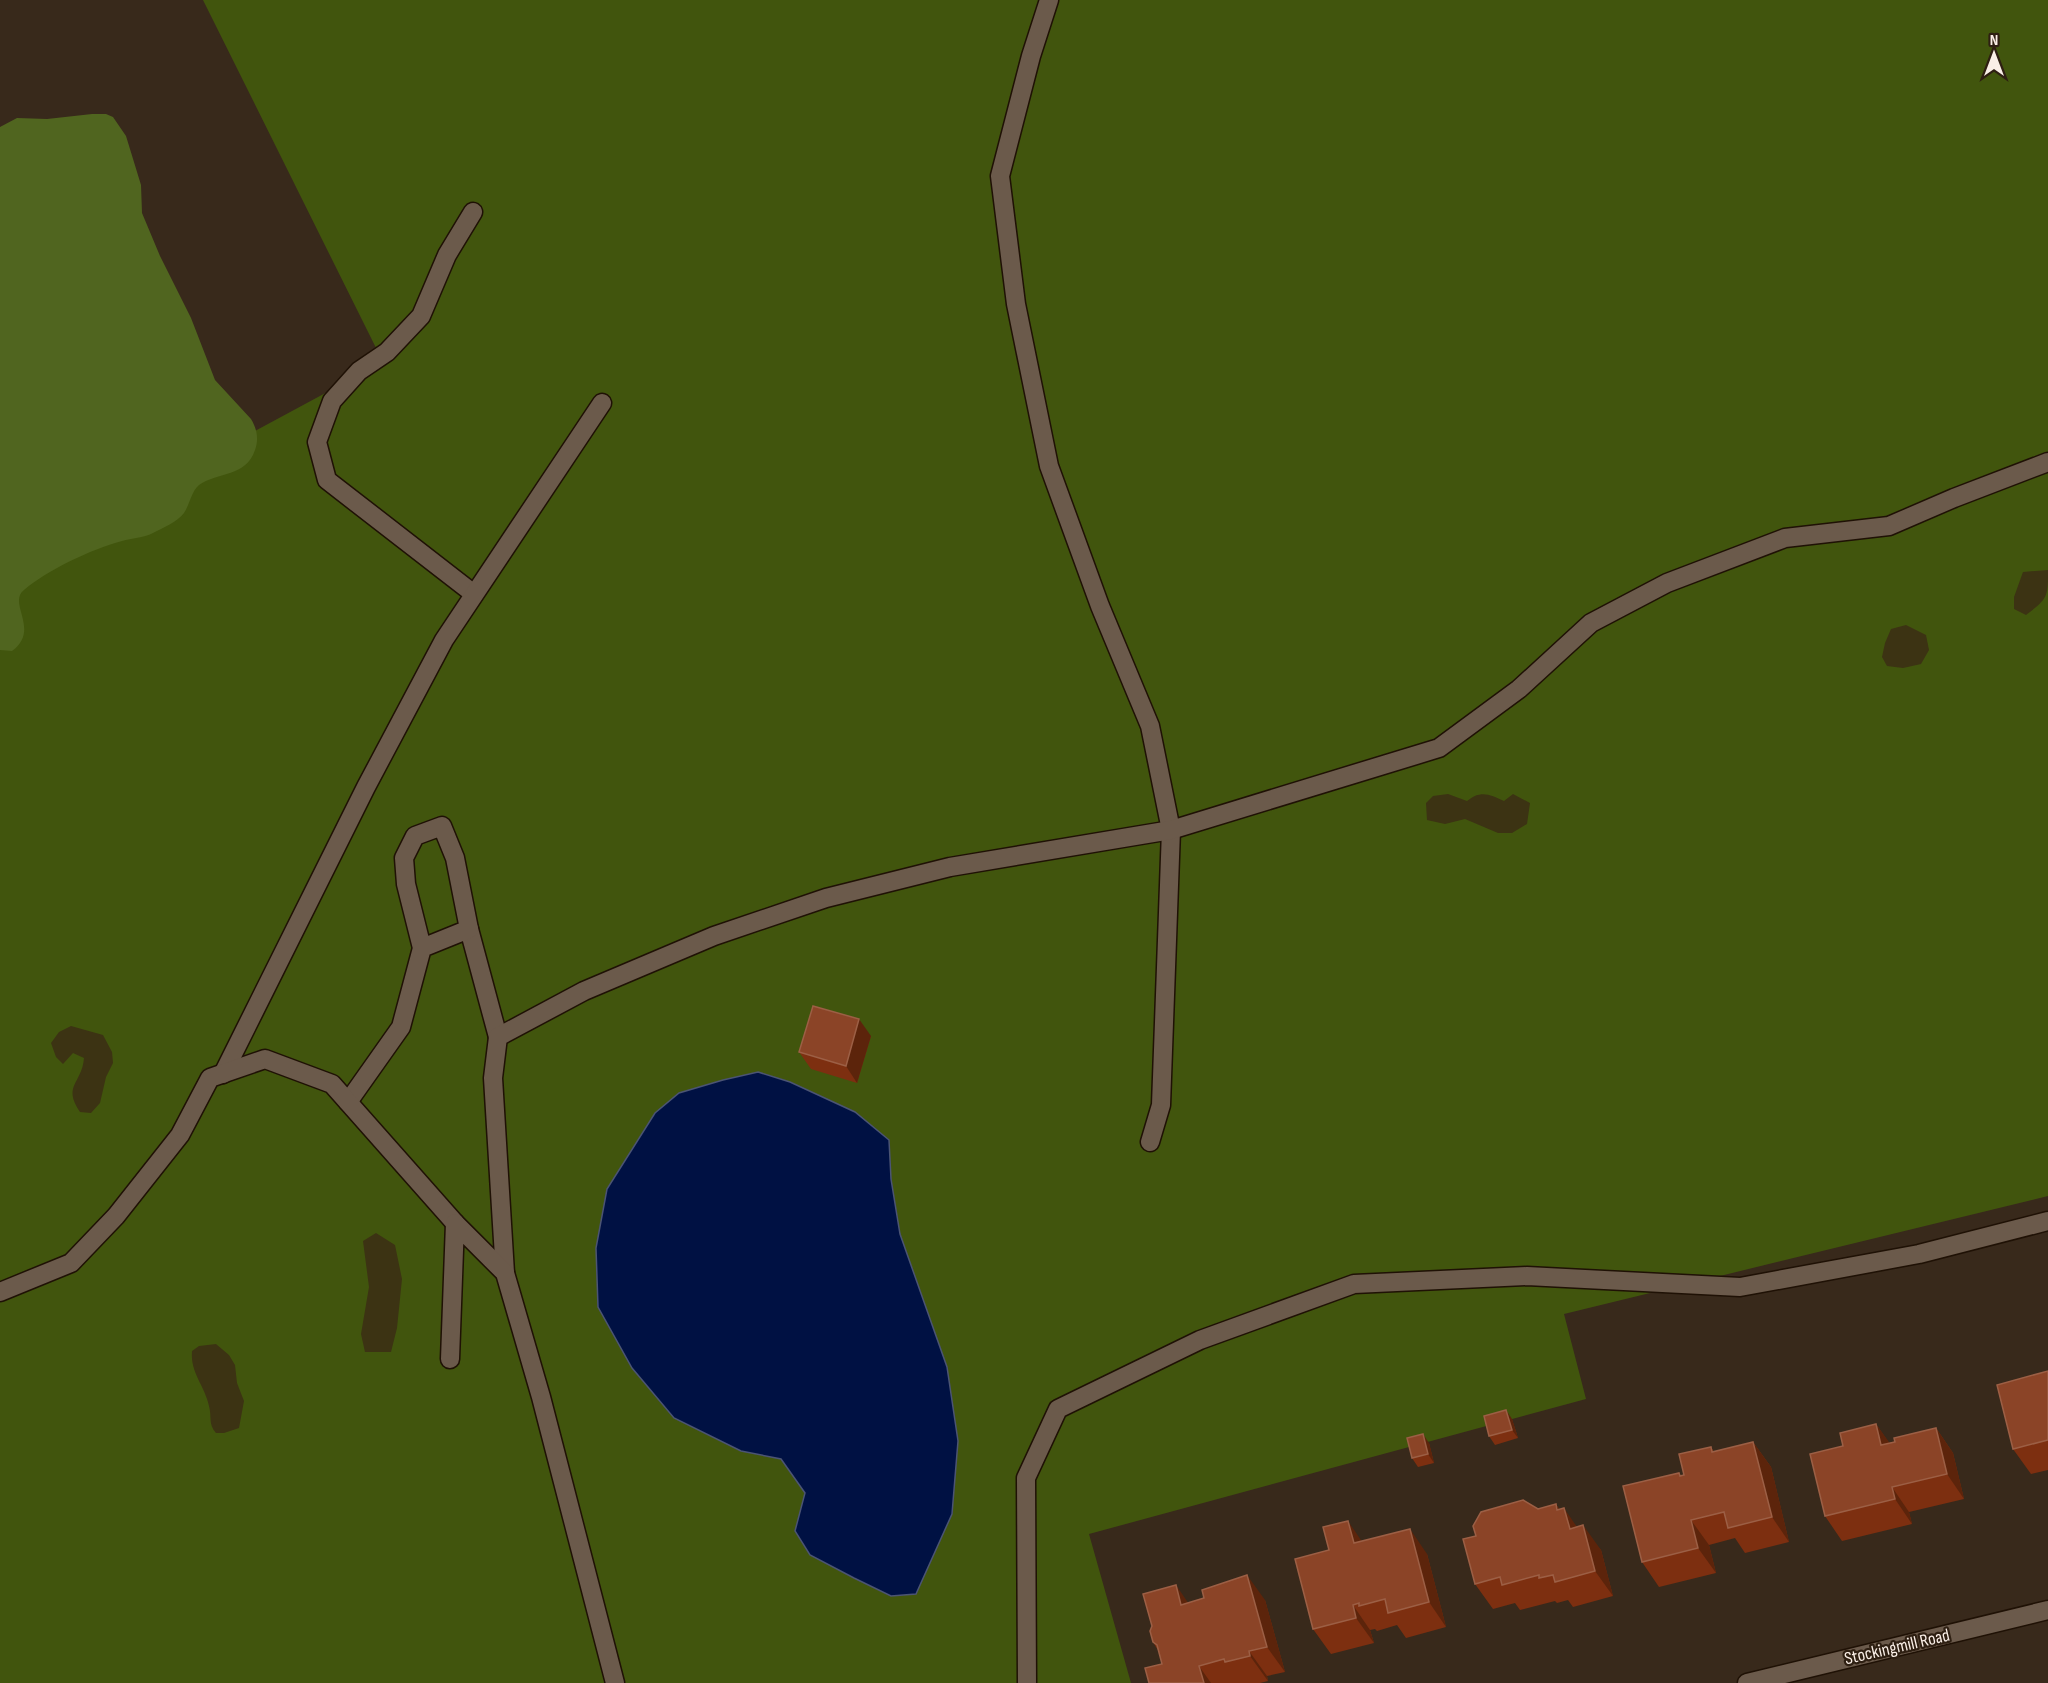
<svg xmlns="http://www.w3.org/2000/svg" width="2048" height="1683" font-family="'Sofia Sans Condensed',sans-serif">
  <style>
    .green { fill: #41550d }
    .forest { fill: #50651f }
    .sand { fill: #3c3313 }
    .water { fill: #001143; stroke: #4b5474; stroke-width: 1.5 }
    .lines { fill: none; stroke-linecap: round; stroke-linejoin: round }
    .minor-casing { stroke: #1f1105; stroke-width: 21 }
    .minor { stroke: #6b5a4b; stroke-width: 18 }
    .wall { fill: #7d2f10 }
    .shaded-wall { fill: #5c240b }
    .building { fill: #8b4427; stroke: #9c5f45; stroke-width: 1.5 }
    .labels { text-anchor: middle; dominant-baseline: central; stroke-width: 4.5; stroke-linejoin: round; paint-order: stroke }
    .street-label { font-size: 18px; fill: #faefe7; stroke: #2e1f12 }
  </style>
  <rect width="100%" height="100%" fill="#38291b"/>
  <polygon class="green" points="203,0 2048,0 2048,1196 1564,1314 1586,1399 1089,1534 1131,1683 0,1683 0,568 383,362"/>
  <path class="forest" d="M92 114H106L113 117 126 136 141 185 142 213 160 256 191 318 215 380 251 419C257 429 259 439 255 450 246 477 218 472 199 485 191 492 190 504 184 513 177 522 163 528 153 533 143 538 132 538 122 541 90 550 49 569 24 590 7 603 41 630 12 651L0 650V127L17 118 47 119Z"/>
  <g class="sand">
    <path d="M2048 570C2048 597 2048 598 2026 615L2014 609V597L2023 572Z"/>
    <polygon points="1906,625 1926,635 1929,650 1921,664 1903,668 1887,666 1882,657 1885,643 1891,629"/>
    <path d="M1448 794 1467 801C1480 790 1490 794 1504 801L1513 794 1530 803 1527 824 1512 833H1498L1465 819 1445 824 1427 820 1426 803 1433 796Z"/>
    <path d="M71 1026 103 1035 112 1052 113 1063 106 1077 100 1103 91 1113 80 1112C62 1085 82 1084 84 1058L73 1053 63 1064 56 1057 51 1043 59 1032Z"/>
    <polygon points="376,1233 395,1245 402,1279 397,1328 391,1352 365,1352 361,1334 369,1287 363,1241"/>
    <path d="M216 1344 229 1355 235 1365 237 1383 244 1401 239 1428 224 1433H216C208 1424 212 1417 209 1406 205 1386 190 1373 192 1351L199 1346Z"/>
  </g>
  <polygon class="water" points="758,1072 790,1082 855,1112 889,1140 891,1179 900,1234 947,1367 958,1441 952,1514 916,1594 891,1596 854,1578 810,1555 795,1531 805,1493 781,1459 741,1451 674,1418 632,1368 598,1307 596,1248 607,1189 655,1113 679,1093 723,1080"/>
  <g class="lines">
    <defs>
      <g id="minor">
        <polyline points="1049,0 1031,56 1000,176 1016,304 1049,466 1100,606 1150,726 1171,830 1161,1105 1150,1142"/>
        <polyline points="473,212 447,255 421,316 387,352 359,371 332,401 317,442 327,480 474,594"/>
        <polyline points="469,929 498,1037"/>
        <polyline points="223,1074 366,787 444,640 602,403"/>
        <polyline points="348,1102 401,1027 422,948 406,884 404,858 415,836 442,826 455,858 469,929 422,948"/>
        <polyline points="505,1273 493,1078 498,1037 584,991 714,936 826,898 950,867 1171,830 1439,748 1519,689 1591,623 1667,583 1785,538 1889,526 1954,498 2048,462"/>
        <polyline points="0,1292 71,1263 116,1216 180,1135 210,1078 265,1059 332,1084 455,1223"/>
        <polyline points="450,1359 455,1223 505,1273 541,1397 615,1683"/>
        <polyline points="1027,1683 1026,1478 1058,1409 1200,1340 1354,1284 1527,1276 1740,1287 1919,1254 2048,1221"/>
        <polyline points="1747,1683 2048,1610"/>
      </g>
    </defs>
    <use href="#minor" class="minor-casing"/>
    <use href="#minor" class="minor"/>
  </g>
  <g class="wall">
    <polygon points="871,1036 857,1083 811,1069 799,1052"/>
    <polygon points="2048,1371 2048,1470 2031,1474 2013,1449"/>
    <polygon points="1512,1419 1518,1438 1495,1445 1489,1436"/>
    <polygon points="1876,1424 1889,1443 1936,1428 1953,1453 1964,1499 1909,1512 1912,1524 1842,1541 1825,1516 1843,1446"/>
    <polygon points="1753,1442 1771,1467 1789,1542 1745,1553 1735,1538 1709,1545 1716,1573 1659,1587 1642,1562 1681,1476 1684,1475 1711,1447 1714,1452"/>
    <polygon points="1429,1443 1434,1463 1418,1467 1412,1458"/>
    <polygon points="1556,1504 1559,1509 1601,1550 1613,1596 1573,1607 1568,1600 1557,1603 1555,1601 1520,1610 1515,1603 1493,1609 1475,1584 1476,1536 1538,1509"/>
    <polygon points="1362,1541 1427,1554 1446,1627 1406,1638 1397,1625 1377,1631 1375,1629 1370,1630 1374,1643 1331,1654 1313,1629"/>
    <polygon points="1265,1600 1285,1672 1267,1676 1268,1681 1260,1683 1149,1683 1162,1664 1159,1652 1153,1642 1188,1603"/>
  </g>
  <g class="shaded-wall">
    <polygon points="859,1019 871,1036 857,1083 846,1066"/>
    <polygon points="1506,1410 1512,1419 1518,1438 1512,1430"/>
    <polygon points="1876,1424 1894,1449 1881,1445"/>
    <polygon points="1936,1428 1953,1453 1964,1499 1947,1474"/>
    <polygon points="1423,1434 1429,1443 1434,1463 1428,1454"/>
    <polygon points="1753,1442 1771,1467 1789,1542 1772,1517"/>
    <polygon points="1892,1487 1909,1512 1912,1524 1895,1499"/>
    <polygon points="1556,1504 1567,1521 1564,1508 1581,1533 1587,1554 1557,1510"/>
    <polygon points="1691,1520 1709,1545 1716,1573 1698,1548"/>
    <polygon points="1348,1521 1365,1546 1354,1543"/>
    <polygon points="1583,1525 1601,1550 1613,1596 1595,1571"/>
    <polygon points="1410,1529 1427,1554 1446,1627 1429,1602"/>
    <polygon points="1247,1575 1265,1600 1285,1672 1267,1647"/>
    <polygon points="1176,1585 1193,1610 1181,1605"/>
    <polygon points="1353,1605 1370,1630 1374,1643 1356,1618"/>
    <polygon points="1249,1651 1267,1676 1268,1681 1250,1656"/>
    <polygon points="1199,1666 1211,1683 1204,1683"/>
  </g>
  <g class="building">
    <polygon points="813,1006 859,1019 846,1066 799,1052"/>
    <polygon points="2048,1371 2048,1440 2013,1449 1997,1385"/>
    <polygon points="1506,1410 1512,1430 1489,1436 1484,1416"/>
    <polygon points="1876,1424 1881,1445 1895,1442 1894,1438 1936,1428 1947,1474 1892,1487 1895,1499 1825,1516 1810,1454 1843,1446 1840,1433"/>
    <polygon points="1423,1434 1428,1454 1412,1458 1407,1438"/>
    <polygon points="1753,1442 1772,1517 1728,1528 1724,1512 1691,1520 1698,1548 1642,1562 1623,1486 1679,1473 1680,1476 1684,1475 1679,1454 1711,1447 1712,1452"/>
    <polygon points="1523,1500 1538,1509 1556,1504 1557,1510 1564,1508 1570,1529 1583,1525 1595,1571 1555,1582 1553,1575 1539,1578 1539,1575 1502,1585 1500,1577 1475,1584 1463,1539 1476,1536 1473,1526 1481,1512"/>
    <polygon points="1348,1521 1354,1543 1410,1529 1429,1602 1388,1613 1385,1599 1359,1606 1359,1603 1353,1605 1356,1618 1313,1629 1295,1559 1329,1550 1323,1527"/>
    <polygon points="1247,1575 1267,1647 1249,1651 1250,1656 1225,1662 1224,1659 1199,1666 1204,1683 1149,1683 1145,1668 1162,1664 1157,1645 1153,1642 1150,1631 1152,1626 1143,1594 1176,1585 1181,1605 1204,1598 1202,1590"/>
  </g>
  <g class="labels">
    <g class="street-label">
      <text transform="translate(1897 1647) rotate(-13)">Stockingmill Road</text>
    </g>
  </g>
  <g transform="translate(1994 54)" stroke="#2e1f12" stroke-width="4.5" paint-order="stroke">
  <path d="M0-4.5L10 22L0 15L-10 22Z" fill="#faefe7"/>
  <text y="-9" font-size="16" font-weight="bold" text-anchor="middle" fill="#faefe7">N</text>
  </g>
</svg>
